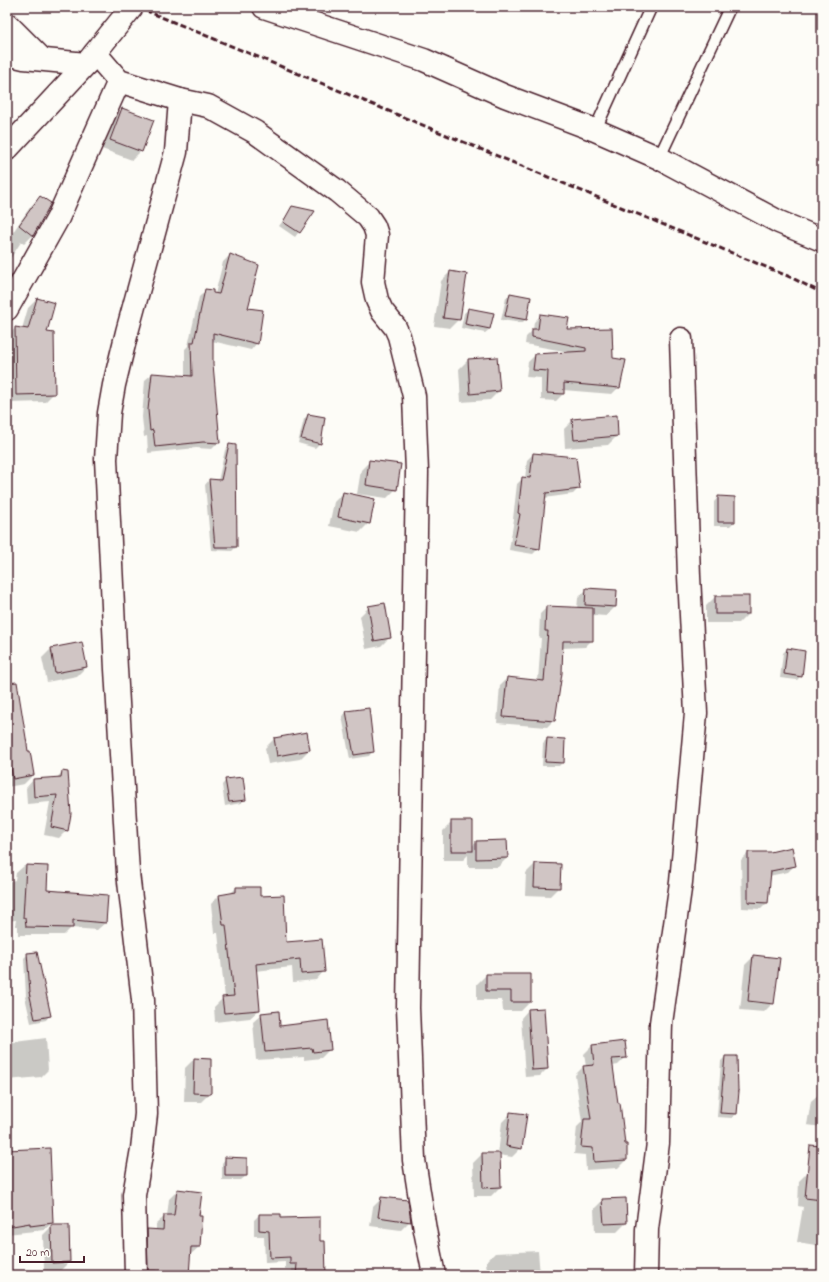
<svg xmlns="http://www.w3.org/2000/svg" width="829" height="1282" font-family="'Indie Flower',sans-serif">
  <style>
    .shadow { fill: #0003 }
    .building { fill: #d0c5c4; stroke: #4a1f2b }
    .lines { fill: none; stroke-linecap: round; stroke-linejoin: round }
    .service-casing { stroke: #4a1f2b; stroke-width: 14 }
    .minor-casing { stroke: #4a1f2b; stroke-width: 25 }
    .service { stroke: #fdfcf7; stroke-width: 11 }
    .minor { stroke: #fdfcf7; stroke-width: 22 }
    .rail { stroke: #4a1f2b; stroke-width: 3; stroke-dasharray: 6 3; stroke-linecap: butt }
  </style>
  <rect width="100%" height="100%" fill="#fdfcf7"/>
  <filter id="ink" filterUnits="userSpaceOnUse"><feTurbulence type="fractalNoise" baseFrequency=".025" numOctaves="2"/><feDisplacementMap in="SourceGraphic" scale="8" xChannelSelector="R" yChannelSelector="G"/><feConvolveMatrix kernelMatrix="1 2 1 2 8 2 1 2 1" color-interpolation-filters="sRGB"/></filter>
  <g filter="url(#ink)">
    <g class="shadow">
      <polygon points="122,109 141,151 132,160 102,149 113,118"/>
      <polygon points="40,197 33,235 24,244 21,242 7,264 7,233 11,235 31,206"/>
      <polygon points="293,208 314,212 295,237 279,226"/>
      <polygon points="230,255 257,343 251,350 212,341 212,364 219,442 212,449 196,448 148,453 147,436 144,437 142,417 145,380 152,374 185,377 185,349 188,346 199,297 206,290 215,294 223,262"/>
      <polygon points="450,272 459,319 450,328 434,326 441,281"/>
      <polygon points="510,294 526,319 522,323 501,320 506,298"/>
      <polygon points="37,299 45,332 54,393 45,402 8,403 7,337 15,328 22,329 28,308"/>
      <polygon points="469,309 490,329 485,333 461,328 464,313"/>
      <polygon points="541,315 612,358 619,387 612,394 563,390 563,394 556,401 541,400 541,378 526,377 528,362 535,355 569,352 525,344 526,337 533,330 534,322"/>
      <polygon points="497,358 499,391 490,400 461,402 459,369 468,360"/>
      <polygon points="308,415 320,443 315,448 298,443 304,419"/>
      <polygon points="573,420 617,436 608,445 565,448 564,429"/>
      <polygon points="229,446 235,446 236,547 232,551 211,550 205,485 209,480 218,481 225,450"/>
      <polygon points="533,454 579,488 573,494 544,498 539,548 533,554 509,550 514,519 513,519 517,484 523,478 525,479 527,460"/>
      <polygon points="370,461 396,489 387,498 357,494 361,470"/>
      <polygon points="343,493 369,523 360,532 329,526 334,502"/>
      <polygon points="718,497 734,522 730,526 714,526 714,502"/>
      <polygon points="587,589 615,607 606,616 592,615 592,640 585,647 562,648 554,720 547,727 497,723 500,685 507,678 538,681 541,638 539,637 540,614 547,607 577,609 578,598"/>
      <polygon points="715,597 748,614 739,623 706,623 706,606"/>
      <polygon points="369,607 390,637 381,646 366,649 360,616"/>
      <polygon points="82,644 86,667 77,676 47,682 42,658 51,649"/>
      <polygon points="787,649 801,676 797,680 780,678 783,653"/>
      <polygon points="7,696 25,739 33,775 24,784 7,787"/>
      <polygon points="347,712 373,751 369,756 350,759 342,716"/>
      <polygon points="274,739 309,750 300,759 268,764 265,748"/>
      <polygon points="547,739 563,762 559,766 542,766 543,743"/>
      <polygon points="62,772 67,830 59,838 44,835 50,802 27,804 26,788 33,780 56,779"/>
      <polygon points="226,780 245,799 241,803 225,806 222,785"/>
      <polygon points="452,822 472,846 477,842 507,858 498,867 468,867 468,855 463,860 443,860 443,831"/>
      <polygon points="748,853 795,865 788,872 769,876 768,902 761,909 742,908 741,860"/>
      <polygon points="535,864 559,887 550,896 525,895 526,873"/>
      <polygon points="24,866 47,867 46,891 105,923 97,930 71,928 64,935 18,935 18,926 15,926 16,920 7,921 7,882 15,880 16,873"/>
      <polygon points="236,888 259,897 286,943 324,971 316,980 293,982 292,967 255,971 259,1010 250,1018 215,1022 214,1007 223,998 225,998 218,933 214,933 211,904 219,896 230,894"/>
      <polygon points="28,954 50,1015 46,1020 31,1023 25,997 26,996 24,958"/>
      <polygon points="754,956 773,1003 764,1012 740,1010 745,965"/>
      <polygon points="486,975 530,1002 521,1011 503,1011 502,1000 477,1000 477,984"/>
      <polygon points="543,1009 547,1069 540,1076 525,1077 521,1018 528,1010"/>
      <polygon points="262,1014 279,1027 330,1049 321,1058 304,1060 304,1057 256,1060 253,1022"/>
      <polygon points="822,1031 822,1048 819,1048"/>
      <polygon points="46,1038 48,1070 41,1077 7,1080 7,1043"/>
      <polygon points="592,1046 626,1057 618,1065 612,1066 624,1145 626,1145 626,1160 618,1168 586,1170 585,1155 574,1154 577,1127 582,1122 575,1075 583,1067 586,1067 584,1054"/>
      <polygon points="725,1057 736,1114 732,1118 717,1117 721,1061"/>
      <polygon points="194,1059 210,1093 201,1102 184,1102 185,1068"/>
      <polygon points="819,1094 822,1094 822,1127 807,1125 811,1101"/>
      <polygon points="7,1110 13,1150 52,1223 44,1230 7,1234"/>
      <polygon points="511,1113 521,1148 512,1157 499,1155 500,1187 491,1196 474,1196 473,1163 482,1154 498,1154 502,1122"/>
      <polygon points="226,1158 246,1176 241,1180 222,1180 222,1163"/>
      <polygon points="808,1172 822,1174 822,1246 797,1242 803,1207 798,1206 799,1181"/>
      <polygon points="178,1190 198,1217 201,1217 199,1247 190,1255 188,1275 140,1275 139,1238 148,1230 156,1230 156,1224 165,1216 167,1216 169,1199"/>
      <polygon points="382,1198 410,1221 401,1230 370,1226 373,1207"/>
      <polygon points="603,1200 626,1223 617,1232 595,1232 594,1209"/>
      <polygon points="259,1215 280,1219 319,1242 325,1275 291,1275 292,1269 285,1269 285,1262 265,1263 264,1236 254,1236 254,1220"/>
      <polygon points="52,1226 69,1262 60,1271 44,1271 43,1235"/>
      <polygon points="538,1251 540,1275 459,1275 462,1272 487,1272 486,1262 495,1253"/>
      <polygon points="818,1271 822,1272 822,1275 814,1275"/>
    </g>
    <g class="building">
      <polygon points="122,108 154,120 142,152 110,140"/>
      <polygon points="40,196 51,203 33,236 19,225"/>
      <polygon points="292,206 315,211 300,233 283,222"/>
      <polygon points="230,254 259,265 248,308 263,310 258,344 213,333 213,364 220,443 203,442 155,447 153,430 150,431 148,410 152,373 192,376 191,342 194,342 205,289 213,290 213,293 219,294"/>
      <polygon points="450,271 467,274 460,320 443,318"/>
      <polygon points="510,293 531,297 527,320 505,316"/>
      <polygon points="37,298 55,303 47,332 54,333 55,394 16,395 15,327 28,329"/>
      <polygon points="468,308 494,313 490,329 465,324"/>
      <polygon points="540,314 569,318 567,329 612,328 613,358 626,360 620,388 564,383 564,394 547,393 548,371 533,370 535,354 586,351 586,348 532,337 532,329 538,329"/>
      <polygon points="497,357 500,391 470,394 468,359"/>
      <polygon points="308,414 325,417 321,444 301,439"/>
      <polygon points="617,415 618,436 574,440 572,419"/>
      <polygon points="229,444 236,445 237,547 215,547 209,479 221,480"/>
      <polygon points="533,453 576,457 580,489 546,493 540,549 514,545 520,514 518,513 522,477 530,478"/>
      <polygon points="369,460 401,464 397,490 366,485"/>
      <polygon points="343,492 375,499 370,524 338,517"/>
      <polygon points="718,496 735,497 735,522 718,522"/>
      <polygon points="586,588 617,590 616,607 585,605"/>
      <rect x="715" y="596" width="34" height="18"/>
      <polygon points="385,603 391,638 374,641 368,606"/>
      <polygon points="546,606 593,608 593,641 563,641 562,673 555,721 503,717 507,677 544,681 548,631 545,631"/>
      <polygon points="82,642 87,667 55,673 51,648"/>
      <polygon points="787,648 805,651 802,677 784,674"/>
      <polygon points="17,682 26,738 28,751 30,751 34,775 13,779 7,746 7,742 10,741 7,725 7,683"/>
      <polygon points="369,708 374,752 354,755 346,711"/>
      <polygon points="307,732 310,750 277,756 274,738"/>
      <polygon points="547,738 565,739 564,763 545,762"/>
      <polygon points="62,771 68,772 71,814 68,831 51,827 57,795 34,797 33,779 61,777"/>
      <polygon points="243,777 246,800 229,802 225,779"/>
      <rect x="451" y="821" width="22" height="30"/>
      <polygon points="507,840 508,858 476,859 476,841"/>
      <polygon points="792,847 796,866 771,871 768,903 748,902 748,852 770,852"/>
      <polygon points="535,863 561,864 560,888 534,887"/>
      <polygon points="26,865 48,866 47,890 108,895 106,923 73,920 73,928 26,927 25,918 23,918"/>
      <polygon points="236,887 260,887 260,896 284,895 286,942 322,939 325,972 301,974 300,959 256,964 260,1010 224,1013 222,997 234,996 226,925 223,925 219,895 236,892"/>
      <polygon points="37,952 51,1016 35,1019 29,992 30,992 27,953"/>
      <polygon points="753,955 780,958 774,1004 748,1001"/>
      <polygon points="486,974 531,974 531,1002 511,1002 511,991 486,991"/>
      <polygon points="544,1008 548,1069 532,1070 528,1009"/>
      <polygon points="279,1011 280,1026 328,1020 331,1050 313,1052 312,1048 265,1052 261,1013"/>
      <polygon points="625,1041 627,1058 612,1059 618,1103 620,1103 625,1144 627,1144 627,1160 594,1162 593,1148 581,1147 584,1119 591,1119 583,1066 594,1065 592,1045"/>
      <polygon points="725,1056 737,1056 738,1091 739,1091 737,1114 720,1113"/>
      <polygon points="194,1058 211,1059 211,1094 193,1093"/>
      <polygon points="510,1112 527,1114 522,1149 506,1146"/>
      <polygon points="810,1145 822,1146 822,1200 805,1198"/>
      <polygon points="50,1148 53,1223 30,1226 30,1223 7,1227 7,1150"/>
      <polygon points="482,1153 500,1153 501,1187 483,1188"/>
      <polygon points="225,1157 247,1158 247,1176 225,1176"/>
      <polygon points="177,1189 202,1192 199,1216 202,1216 200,1247 191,1247 189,1275 156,1275 156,1271 148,1271 147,1229 163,1230 164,1215 174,1215"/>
      <polygon points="381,1197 408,1200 411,1222 378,1217"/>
      <polygon points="626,1198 627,1223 604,1224 602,1199"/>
      <polygon points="259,1214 281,1214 281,1218 320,1217 320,1241 325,1241 326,1275 296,1275 297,1264 290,1264 290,1257 270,1258 269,1231 259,1230"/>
      <polygon points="51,1225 69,1225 70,1262 52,1263"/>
    </g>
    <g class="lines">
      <defs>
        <g id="service">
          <polyline points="595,130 651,7"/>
          <polyline points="659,158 730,7"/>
        </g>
        <g id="minor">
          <polyline points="264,7 424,60 505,96 595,130 659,158 779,222 822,240"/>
          <polyline points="7,24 42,59"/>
          <polyline points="95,53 119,81 180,100 208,106 255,132 337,191 368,217 374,226 377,235 373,282 377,300 382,311 395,327 399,336 414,396 417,472 408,1008 414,1160 425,1230 434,1275"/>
          <polyline points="7,54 24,58 86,64"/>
          <polyline points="7,149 86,64 132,7"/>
          <polyline points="7,309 58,218 119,81"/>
          <polyline points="136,1275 134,1195 142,1149 146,1114 143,1000 128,873 116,669 106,459 109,413 114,385 127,332 176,152 180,100"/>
          <polyline points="646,1275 647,1229 658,1143 661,1023 681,882 696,713 689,576 681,339"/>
        </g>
      </defs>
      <use href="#service" class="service-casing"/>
      <use href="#minor" class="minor-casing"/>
      <use href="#service" class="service"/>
      <use href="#minor" class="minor"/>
      <polyline class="rail" points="137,7 790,277 822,293"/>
    </g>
  </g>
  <rect width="829" height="1282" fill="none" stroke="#fdfcf7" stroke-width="24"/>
  <rect x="12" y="12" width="805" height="1258" fill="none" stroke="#4a1f2b" stroke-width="1.5" filter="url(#ink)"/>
  <path d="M20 1256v6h64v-6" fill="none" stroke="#4a1f2b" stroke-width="2"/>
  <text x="26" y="1256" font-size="12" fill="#4a1f2b" stroke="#fdfcf7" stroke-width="3" paint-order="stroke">20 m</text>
</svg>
